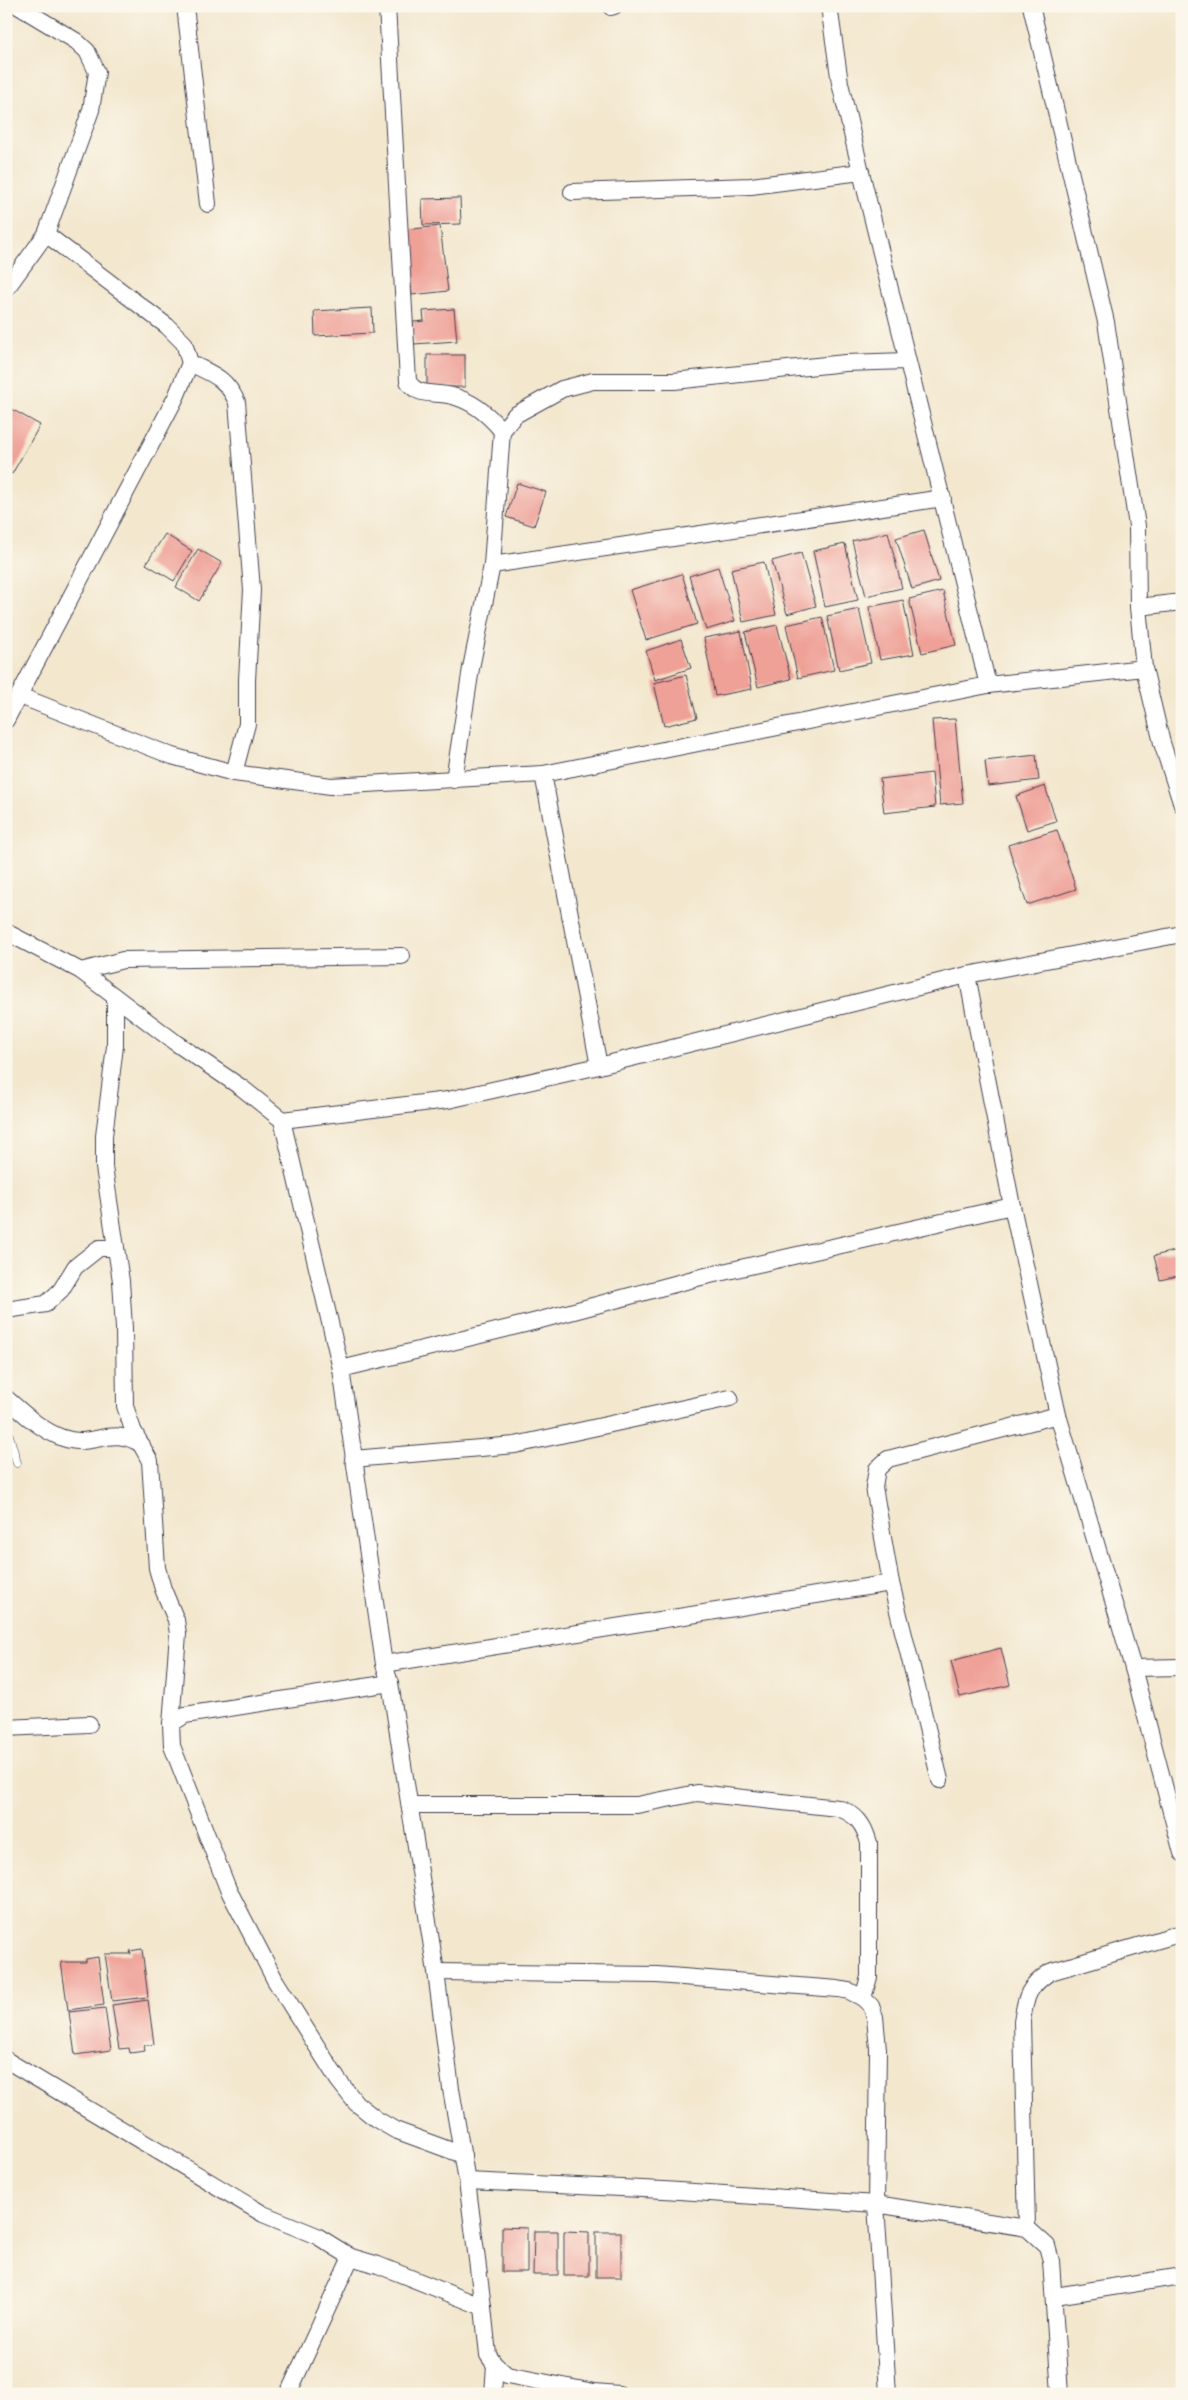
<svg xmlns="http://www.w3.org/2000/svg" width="1188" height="2400" font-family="Mali,sans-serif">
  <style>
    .building { fill: #efa097 }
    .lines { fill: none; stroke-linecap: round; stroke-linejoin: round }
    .service-casing { stroke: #414051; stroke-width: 9 }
    .minor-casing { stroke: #414051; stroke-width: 18 }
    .service { stroke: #fff; stroke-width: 8 }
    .minor { stroke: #fff; stroke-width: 16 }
  </style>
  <rect width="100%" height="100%" fill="#fbf7ec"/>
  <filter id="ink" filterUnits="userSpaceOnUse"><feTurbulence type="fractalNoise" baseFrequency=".02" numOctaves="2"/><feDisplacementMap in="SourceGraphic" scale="10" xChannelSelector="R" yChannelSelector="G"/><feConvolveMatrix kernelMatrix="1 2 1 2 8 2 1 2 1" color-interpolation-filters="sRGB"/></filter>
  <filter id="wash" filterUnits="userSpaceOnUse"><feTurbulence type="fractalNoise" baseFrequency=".0096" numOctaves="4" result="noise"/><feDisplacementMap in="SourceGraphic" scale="20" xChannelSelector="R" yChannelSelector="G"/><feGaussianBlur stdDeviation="1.12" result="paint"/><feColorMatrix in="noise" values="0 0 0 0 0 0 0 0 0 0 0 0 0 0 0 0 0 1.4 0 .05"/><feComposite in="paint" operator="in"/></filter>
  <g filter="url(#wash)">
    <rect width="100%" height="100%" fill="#f3e7ce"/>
    <g id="blocks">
      <g class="building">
        <polygon points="460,198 461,224 423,225 422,199"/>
        <polygon points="440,226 448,291 412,295 404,230"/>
        <polygon points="372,308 373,333 315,336 314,311"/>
        <polygon points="454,309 457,341 414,344 413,322 424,321 423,311"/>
        <rect x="427" y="355" width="38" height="32"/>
        <polygon points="6,406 40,425 12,474 6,470"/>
        <polygon points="517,483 546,492 534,526 506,517"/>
        <polygon points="924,530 939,581 912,589 896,538"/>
        <polygon points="888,532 902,588 866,596 852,541"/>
        <polygon points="165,534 192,551 174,581 146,564"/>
        <polygon points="845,544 858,600 825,607 813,551"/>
        <polygon points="198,549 222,563 199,601 176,587"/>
        <polygon points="801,553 816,606 787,614 772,561"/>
        <polygon points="764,562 776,615 743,622 731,569"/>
        <polygon points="718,567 735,621 706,630 689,576"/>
        <polygon points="682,574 697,624 646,640 630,590"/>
        <polygon points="943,591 956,645 922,653 909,599"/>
        <polygon points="903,600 914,654 880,660 869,607"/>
        <polygon points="859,609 871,663 839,670 827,616"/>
        <polygon points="822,617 834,670 798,678 786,625"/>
        <polygon points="777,625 791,679 758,687 745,632"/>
        <polygon points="741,631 752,689 715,696 704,638"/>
        <polygon points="681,639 691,668 655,680 646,651"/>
        <polygon points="686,675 697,718 664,726 654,683"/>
        <polygon points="955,719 963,803 940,805 932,720"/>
        <polygon points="1036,755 1039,780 988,786 985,761"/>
        <polygon points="932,773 935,807 884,813 880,779"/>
        <polygon points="1045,786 1056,821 1027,830 1016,796"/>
        <polygon points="1057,830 1076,889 1027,905 1008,845"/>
        <polygon points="1182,1249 1182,1275 1160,1280 1154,1256"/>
        <polygon points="1001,1648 1010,1685 960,1697 951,1661"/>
        <polygon points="142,1949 148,1997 112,2001 105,1954 131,1954 130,1951"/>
        <polygon points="98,1957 104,2005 68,2010 61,1962 86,1962 86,1959"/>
        <polygon points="148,2000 154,2044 144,2046 145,2051 130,2053 129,2048 119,2049 112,2005"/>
        <polygon points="105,2008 111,2050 75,2055 69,2012"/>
        <polygon points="502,2227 527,2228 527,2272 502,2272"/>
        <polygon points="534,2231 558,2231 558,2275 533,2275"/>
        <polygon points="564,2231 589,2232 589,2276 564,2276"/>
        <rect x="596" y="2232" width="25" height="45"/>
      </g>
    </g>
  </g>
  <g filter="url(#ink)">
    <use href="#blocks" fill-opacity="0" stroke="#414051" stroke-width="1"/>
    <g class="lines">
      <defs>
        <polyline id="service" points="6,1425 17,1463"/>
        <g id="minor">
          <polyline points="185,6 208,204"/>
          <path d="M387 6 408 381C417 398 436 391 452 396 473 401 489 415 502 431"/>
          <polyline points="829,6 840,83 861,172 988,685"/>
          <polyline points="1031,6 1106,322 1137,526 1138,607 1144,668 1162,743 1182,805"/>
          <polyline points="611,7 614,6"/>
          <polyline points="572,192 751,186 861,172"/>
          <polyline points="6,289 46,234 91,110 97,72 87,51 76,41 18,6"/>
          <path d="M190 363C214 375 225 377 237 402L252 590 247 680V724L234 773"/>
          <polyline points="492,565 943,498"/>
          <polyline points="1138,607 1182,602"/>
          <polyline points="20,696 172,756 234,773 331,786 543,774 988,685 1144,668"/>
          <polyline points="6,720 176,397 190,363 184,343 167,326 46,234"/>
          <polyline points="543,774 599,1066"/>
          <polyline points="454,780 471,668 492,565 502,431 515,415 562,389 593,381 674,381 845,363 907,361"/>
          <polyline points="6,932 81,971 176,1043 242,1088 282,1120 341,1369 384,1664 390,1683 436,1972 451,2089 467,2181 483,2307 378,2265 351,2257 317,2236 263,2214 6,2060"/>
          <polyline points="81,971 123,960 402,956"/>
          <polyline points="967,975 1012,1206"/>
          <polyline points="282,1120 448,1100 599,1066 967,975 1182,934"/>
          <polyline points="116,1248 121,1281 124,1328 125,1406 133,1430 150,1461 157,1568 163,1589 176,1620 178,1634 171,1724"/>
          <polyline points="6,1310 46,1304 61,1290 75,1267 99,1248 116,1248 104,1167 104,1136 115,1046 115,997"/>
          <polyline points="341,1369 533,1322 697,1278 1012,1206 1058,1415 1133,1668 1182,1667"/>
          <path d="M6 1398C23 1413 42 1431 63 1438 93 1449 111 1424 142 1445"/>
          <polyline points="353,1459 515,1445 730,1398"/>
          <polyline points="384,1664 891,1583"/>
          <polyline points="1133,1668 1182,1853"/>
          <polyline points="390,1683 185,1715 171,1724 172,1746 228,1889 275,1980 338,2080 356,2103 376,2119 395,2130 463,2155"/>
          <polyline points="6,1728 89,1724"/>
          <polyline points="940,1780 891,1583 874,1487 877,1469 888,1459 1058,1415"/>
          <path d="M411 1805H637L697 1793 838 1808C857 1814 864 1825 869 1843V1977L863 1998"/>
          <polyline points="436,1972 657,1975 838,1989 849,1991 863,1998 871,2006 875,2017 878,2049 876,2204 888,2394"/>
          <polyline points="467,2181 664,2190 876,2204 1027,2228 1047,2246 1051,2261 1060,2394"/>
          <path d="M1027 2228 1022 2021C1026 1995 1028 1987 1050 1972L1182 1933"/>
          <polyline points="1055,2296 1182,2276"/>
          <polyline points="483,2307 488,2355 495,2365 507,2375 594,2392 619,2394"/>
          <polyline points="288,2394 351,2257"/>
          <polyline points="493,2394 495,2365"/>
        </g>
      </defs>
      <use href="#service" class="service-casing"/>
      <use href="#minor" class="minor-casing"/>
      <use href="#service" class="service"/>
      <use href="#minor" class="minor"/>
    </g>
  </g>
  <rect width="1188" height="2400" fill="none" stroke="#fbf7ec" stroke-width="25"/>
</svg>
